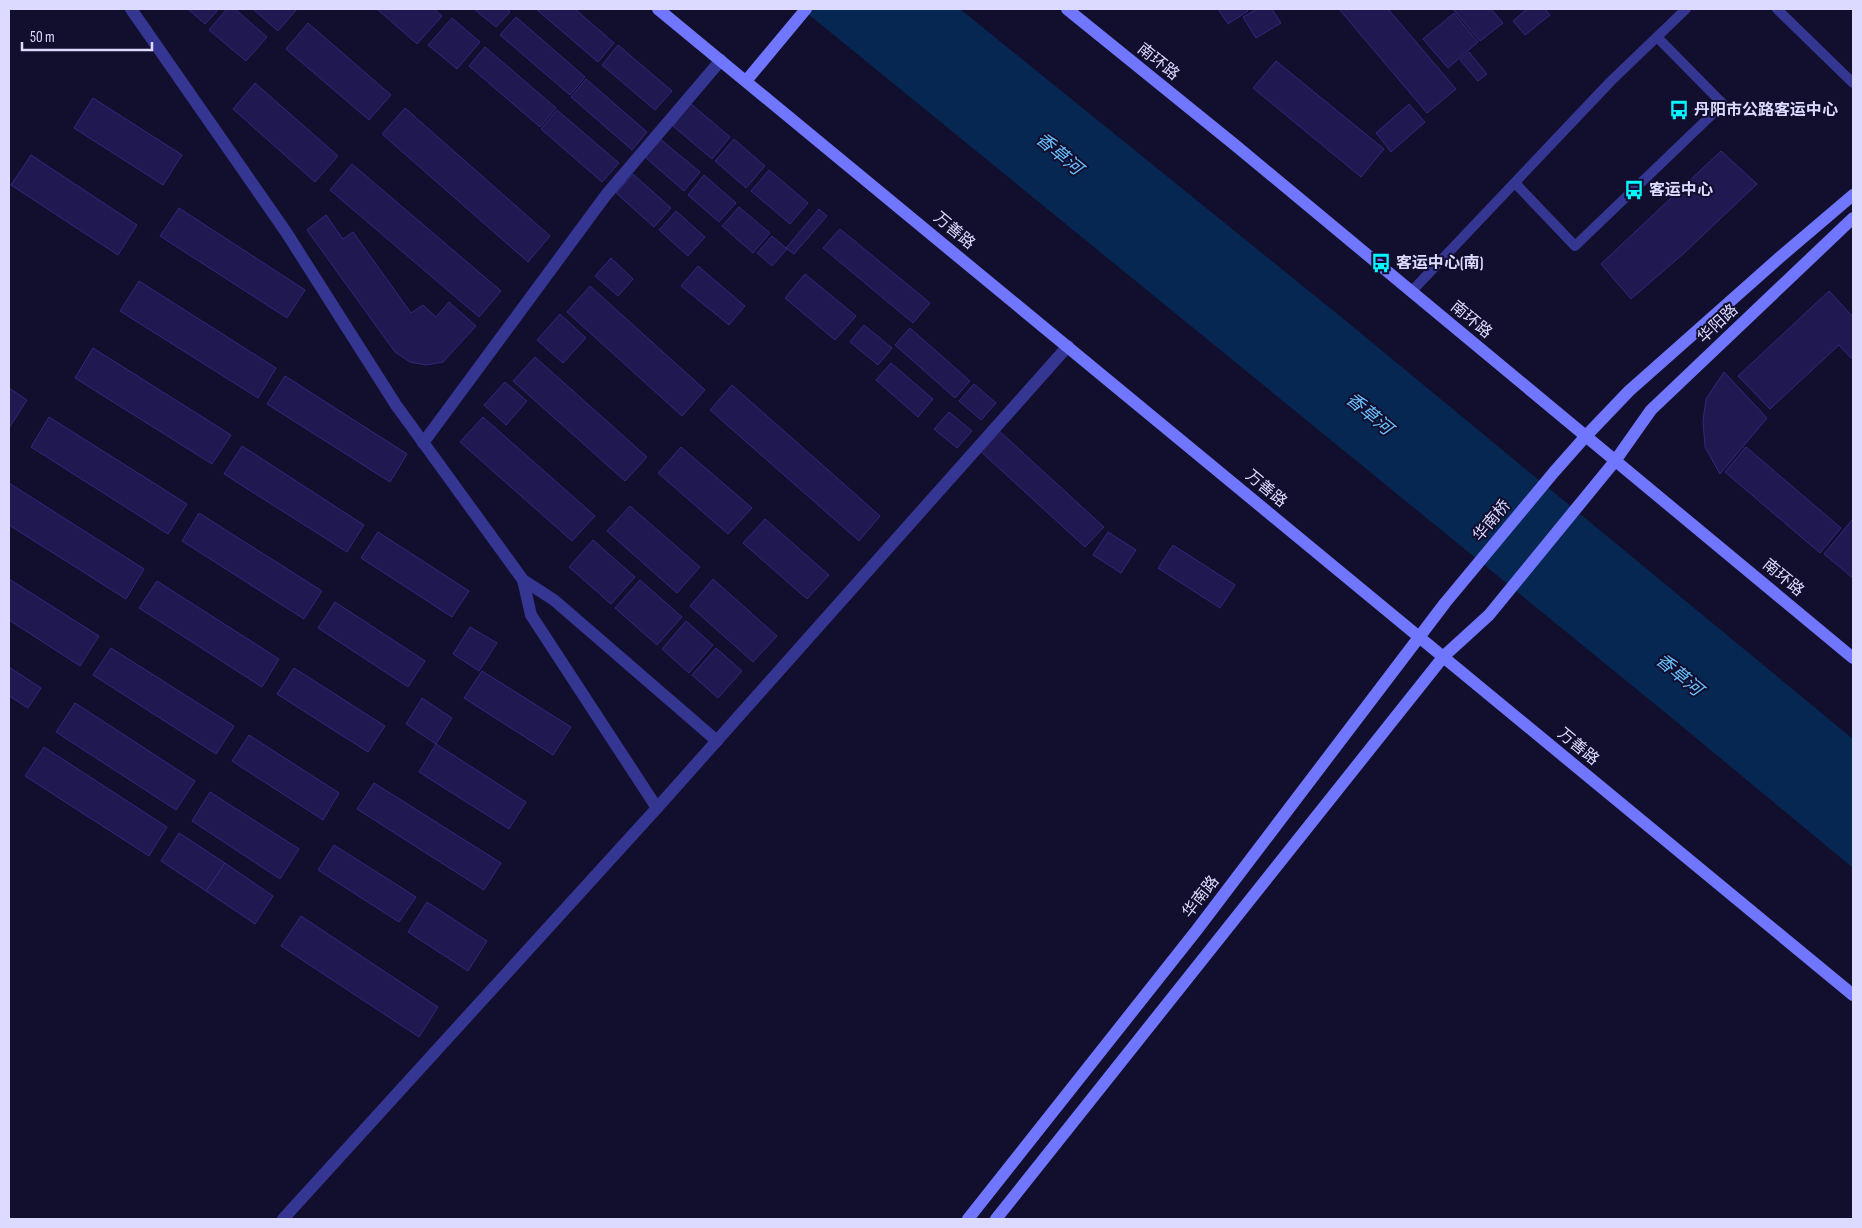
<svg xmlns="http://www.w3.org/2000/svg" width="1862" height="1228" font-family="'Sofia Sans Condensed','Noto Sans SC',sans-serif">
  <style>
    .water { fill: #072753 }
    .building { fill: #201850; stroke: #33277f }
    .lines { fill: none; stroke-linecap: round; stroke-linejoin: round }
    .lane { stroke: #343691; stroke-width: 10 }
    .street { stroke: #343691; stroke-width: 12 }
    .secondary { stroke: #7176ff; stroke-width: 12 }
    .labels { text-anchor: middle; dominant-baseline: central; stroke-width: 4; stroke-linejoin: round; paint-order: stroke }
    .street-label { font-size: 16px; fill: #dcdaff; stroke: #120e2d }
    .poi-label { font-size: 16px; font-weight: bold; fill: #dcdaff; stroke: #120e2d; text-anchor: start }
    .water-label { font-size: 18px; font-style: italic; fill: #68c2ff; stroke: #120e2d }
  </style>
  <rect width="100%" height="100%" fill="#120e2d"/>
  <polygon class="water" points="802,9 960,9 1346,321 1853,739 1853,868 1678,723"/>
  <g class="building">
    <polygon points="188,9 219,9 205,24"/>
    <polygon points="227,9 235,9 267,37 246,61 209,30"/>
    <polygon points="253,9 297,9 278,31"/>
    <polygon points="377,9 434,9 442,16 417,44"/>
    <polygon points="474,9 507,9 510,12 496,27"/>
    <polygon points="536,9 575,9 614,43 598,62"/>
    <polygon points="1218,9 1247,9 1248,11 1228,24"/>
    <polygon points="1257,9 1272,9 1281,23 1256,38 1243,17"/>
    <polygon points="1339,9 1388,9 1456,89 1427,113"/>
    <polygon points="1453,9 1491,9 1503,23 1480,41"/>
    <polygon points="1527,9 1545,9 1550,15 1525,35 1513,21"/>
    <polygon points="1454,13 1478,42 1448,68 1423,39"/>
    <polygon points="516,17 585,77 570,95 500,35"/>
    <polygon points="452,18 480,42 457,69 428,45"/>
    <polygon points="308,23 391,95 369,120 286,49"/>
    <polygon points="618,45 672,91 655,110 602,65"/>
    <polygon points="485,47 556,108 540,127 469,66"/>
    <polygon points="1469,52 1487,74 1478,81 1460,60"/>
    <polygon points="1276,61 1384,149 1361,177 1253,88"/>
    <polygon points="586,79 647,132 632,150 571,97"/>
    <polygon points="255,83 338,156 315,182 233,109"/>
    <polygon points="93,98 182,155 163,185 74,128"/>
    <polygon points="691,104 730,137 712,159 673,126"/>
    <polygon points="1409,104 1425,122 1391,152 1376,133"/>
    <polygon points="405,108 550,236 528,262 382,134"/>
    <polygon points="557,110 619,163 602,182 541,129"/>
    <polygon points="660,139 700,172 684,191 645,157"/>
    <polygon points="734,139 765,166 746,188 715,161"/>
    <polygon points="1721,151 1757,184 1683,254 1631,299 1601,264"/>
    <polygon points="31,155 137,225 118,255 11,185"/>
    <polygon points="352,164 501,291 479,317 330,190"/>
    <polygon points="769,170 808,203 790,224 751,191"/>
    <polygon points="633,174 671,208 654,227 616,193"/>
    <polygon points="704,175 736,203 719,222 688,195"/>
    <polygon points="739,207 770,233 753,253 722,226"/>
    <polygon points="179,208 305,290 287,318 160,236"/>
    <polygon points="819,209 827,216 794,254 786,248"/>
    <polygon points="676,211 705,237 688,256 659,230"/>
    <polygon points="326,215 343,239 353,232 411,313 423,305 436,317 449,302 476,326 443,362 426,365 410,362 395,352 307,230"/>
    <polygon points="840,229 930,303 913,323 823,248"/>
    <polygon points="772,236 787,249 772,266 757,253"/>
    <polygon points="611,258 633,279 618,296 595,276"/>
    <polygon points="698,266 745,306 729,325 681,286"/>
    <polygon points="805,274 856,316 835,340 785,298"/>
    <polygon points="139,281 276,368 258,398 120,311"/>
    <polygon points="590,286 705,390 682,416 567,312"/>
    <polygon points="1829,291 1853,317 1853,356 1851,358 1839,345 1770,409 1738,376"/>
    <polygon points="560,314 586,338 563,363 537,340"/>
    <polygon points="864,325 892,348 878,365 850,342"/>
    <polygon points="910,328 970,381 955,398 895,345"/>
    <polygon points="93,348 231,435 212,464 75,378"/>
    <polygon points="535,357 647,457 625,481 513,381"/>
    <polygon points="891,363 933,399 918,417 876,380"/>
    <polygon points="1724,372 1767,418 1720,474 1705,447 1703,421 1706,399"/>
    <polygon points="285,376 407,454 390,482 267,404"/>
    <polygon points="505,382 527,401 506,425 484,405"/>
    <polygon points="974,384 996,403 981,420 959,401"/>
    <polygon points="732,385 880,516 859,541 710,410"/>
    <polygon points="9,388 27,400 9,428"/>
    <polygon points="949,412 972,431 957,448 934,429"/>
    <polygon points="49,417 187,504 168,534 31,447"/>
    <polygon points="483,417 595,516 572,541 460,442"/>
    <polygon points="997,429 1104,527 1085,547 978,449"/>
    <polygon points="242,446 364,525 347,552 224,474"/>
    <polygon points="681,447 752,508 728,534 658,473"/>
    <polygon points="1746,447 1841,528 1820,553 1725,472"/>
    <polygon points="9,483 144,569 126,599 9,525"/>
    <polygon points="630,506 700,567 677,593 607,531"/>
    <polygon points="199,513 322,591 304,619 182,541"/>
    <polygon points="765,519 829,575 807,599 743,543"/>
    <polygon points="1852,520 1853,521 1853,578 1824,554"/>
    <polygon points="378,532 469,591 452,617 361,558"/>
    <polygon points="1108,532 1136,550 1121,573 1093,555"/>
    <polygon points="593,540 635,577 611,604 569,567"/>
    <polygon points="1173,545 1235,585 1220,608 1158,568"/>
    <polygon points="9,579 99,636 80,666 9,620"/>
    <polygon points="713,579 777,636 753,662 690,606"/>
    <polygon points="640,580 682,617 657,645 615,608"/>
    <polygon points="157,581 279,659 262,687 139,608"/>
    <polygon points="335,602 425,661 408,687 318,628"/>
    <polygon points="686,621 713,645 689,673 662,649"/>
    <polygon points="470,627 497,643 479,671 453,654"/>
    <polygon points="111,648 234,726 216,754 93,675"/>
    <polygon points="716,648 742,671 718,698 692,675"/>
    <polygon points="9,667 41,688 28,708 9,696"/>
    <polygon points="294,668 385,726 368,752 277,694"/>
    <polygon points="482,671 571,727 553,755 464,698"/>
    <polygon points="422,698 452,718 436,744 406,724"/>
    <polygon points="75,703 195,781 176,810 56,732"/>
    <polygon points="249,735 339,793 323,820 232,761"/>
    <polygon points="436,744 526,802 509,829 419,772"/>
    <polygon points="44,747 167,827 149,856 25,776"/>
    <polygon points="374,783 501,863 484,890 357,809"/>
    <polygon points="210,792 299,849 280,879 192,821"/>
    <polygon points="179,833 225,863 206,891 161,861"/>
    <polygon points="334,845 416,897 399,922 318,870"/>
    <polygon points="225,863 273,896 255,924 206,891"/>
    <polygon points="427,902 487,941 468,971 408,932"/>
    <polygon points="301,916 438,1007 419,1037 281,946"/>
  </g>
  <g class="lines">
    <g class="lane">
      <polyline points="1777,9 1853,83"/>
      <polyline points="1515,183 1575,246 1723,104 1657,37"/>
      <polyline points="1411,292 1611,81 1686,9"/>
    </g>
    <g class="street">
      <polyline points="131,9 286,232 396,405 523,580 554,600 717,741"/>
      <polyline points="423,443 606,195 721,60"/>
      <polyline points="523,580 531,615 657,808"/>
      <polyline points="283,1219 657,808 1068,346"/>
    </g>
    <g class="secondary">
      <polyline points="658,9 1853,995"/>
      <polyline points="1067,9 1235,145 1853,658"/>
      <polyline points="746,81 806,9"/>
      <polyline points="968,1219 1196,931 1445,603 1554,472 1585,437 1629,391 1779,258 1853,195"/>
      <polyline points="996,1219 1444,656 1489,615 1615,461 1651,410 1853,218"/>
    </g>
  </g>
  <defs>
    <symbol id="bus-bare" viewBox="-9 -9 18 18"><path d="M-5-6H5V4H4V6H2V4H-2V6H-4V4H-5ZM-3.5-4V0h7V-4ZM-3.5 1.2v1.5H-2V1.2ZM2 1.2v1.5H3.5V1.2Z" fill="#06f5ff" stroke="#120e2d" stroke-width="2.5" paint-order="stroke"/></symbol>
  </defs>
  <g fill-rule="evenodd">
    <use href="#bus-bare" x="1665" y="96" width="28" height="28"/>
    <use href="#bus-bare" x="1620" y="176" width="28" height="28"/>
    <use href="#bus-bare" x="1367" y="249" width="28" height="28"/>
  </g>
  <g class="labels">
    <g class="street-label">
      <text transform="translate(1158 62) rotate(39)">南环路</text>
      <text transform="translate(954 231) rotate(40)">万善路</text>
      <text transform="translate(1471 320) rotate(40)">南环路</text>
      <text transform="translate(1718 324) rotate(-43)">华阳路</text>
      <text transform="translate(1266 489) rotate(40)">万善路</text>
      <text transform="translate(1492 521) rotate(-50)">华南桥</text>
      <text transform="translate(1783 578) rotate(40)">南环路</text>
      <text transform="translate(1578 747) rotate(40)">万善路</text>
      <text transform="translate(1201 897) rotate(-52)">华南路</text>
    </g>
    <g class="poi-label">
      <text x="1694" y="110">丹阳市公路客运中心</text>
      <text x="1649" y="190">客运中心</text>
      <text x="1396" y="263">客运中心(南)</text>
    </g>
    <g class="water-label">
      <text transform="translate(1059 154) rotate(40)">香草河</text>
      <text transform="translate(1369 414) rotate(40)">香草河</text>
      <text transform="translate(1679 675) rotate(40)">香草河</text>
    </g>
  </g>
  <rect width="1862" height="1228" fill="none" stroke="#dcdaff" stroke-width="20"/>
  <path d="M22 42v8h130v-8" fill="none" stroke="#dcdaff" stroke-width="2.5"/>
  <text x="30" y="42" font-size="15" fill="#dcdaff" stroke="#120e2d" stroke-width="4" paint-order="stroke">50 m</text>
</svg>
